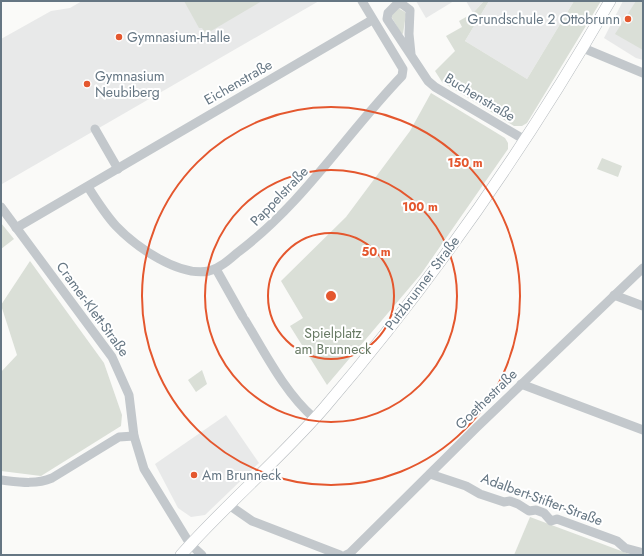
<svg xmlns="http://www.w3.org/2000/svg" width="644" height="556" font-family="Jost,sans-serif">
  <style>
    .built { fill: #e8e9e9 }
    .green { fill: #dadfd7 }
    .lines { fill: none; stroke-linecap: round; stroke-linejoin: round }
    .major-casing { stroke: #b5babe; stroke-width: 12 }
    .minor { stroke: #c3c8cc; stroke-width: 9 }
    .major { stroke: #fff; stroke-width: 11 }
    .ring { fill: none; stroke: #e4572e; stroke-width: 2 }
    .poi-dot { fill: #e4572e; stroke: #fff; stroke-width: 1.5 }
    .labels { text-anchor: middle; dominant-baseline: central; stroke-width: 4; stroke-linejoin: round; paint-order: stroke }
    .poi-label { font-size: 14px; fill: #657683; stroke: #fff; text-anchor: start }
    .street-label { font-size: 14px; fill: #657683; stroke: #fff }
    .park-label { font-size: 14px; fill: #687a64; stroke: #fff }
    .centre { fill: #e4572e; stroke: #fff; stroke-width: 2 }
    .ring-label { font-size: 12px; text-anchor: middle; font-weight: bold; fill: #e4572e; stroke: #fff; stroke-width: 4; stroke-linejoin: round; paint-order: stroke }
  </style>
  <rect width="100%" height="100%" fill="#fafaf8"/>
  <g class="built">
    <polygon points="82,1 319,1 2,184 1,39 51,11 70,8"/>
    <polygon points="416,1 454,1 426,18"/>
    <polygon points="466,1 484,1 473,13"/>
    <polygon points="489,1 574,1 527,79 465,41"/>
    <polygon points="623,1 643,1 643,60 636,58 604,38"/>
    <polygon points="226,415 259,463 205,515 191,517 178,508 155,464"/>
  </g>
  <g class="green">
    <polygon points="184,1 262,1 206,34 202,28 199,28"/>
    <polygon points="484,1 489,1 465,41 527,79 574,1 601,1 527,123 522,126 514,126 442,82 435,71 455,51 446,36 462,27 459,21 473,13"/>
    <polygon points="636,1 643,1 643,50 615,34"/>
    <polygon points="398,8 405,12 406,14 403,34 401,33 392,18 391,15"/>
    <polygon points="431,93 505,138 508,143 508,149 421,274 327,385 290,326 303,318 281,281 346,217 410,131"/>
    <polygon points="602,158 622,166 618,177 597,169"/>
    <polygon points="1,223 14,239 1,249"/>
    <polygon points="30,261 104,363 122,415 121,426 41,476 1,471 1,372 17,355 1,305"/>
    <polygon points="202,370 207,384 196,392 188,380"/>
    <polygon points="530,517 632,555 514,555"/>
  </g>
  <g class="lines">
    <defs>
      <path id="major" d="M181 555C226 504 279 460 324 408 432 282 527 145 610 1"/>
    </defs>
    <use href="#major" class="major-casing"/>
    <g class="minor">
      <polyline points="583,48 643,73"/>
      <polyline points="411,54 409,34 410,10 402,4 397,4 388,13 387,19 428,81 435,87 525,140"/>
      <polyline points="95,129 118,169"/>
      <path d="M88 187C97 201 105 214 116 226 136 247 179 277 209 271 220 268 229 260 237 253 303 204 346 134 402 76L403 69 362 1"/>
      <polyline points="1,207 112,357 129,395 134,436 144,469 190,544 202,555"/>
      <polyline points="16,228 372,20"/>
      <polyline points="216,269 243,317"/>
      <polyline points="614,295 643,306"/>
      <path d="M245 320C265 353 285 393 314 418"/>
      <polyline points="521,384 643,430"/>
      <polyline points="430,474 466,486 480,494 504,502 510,501 518,504 529,511 536,510 544,513 551,521 557,519 617,541 625,548 643,553"/>
      <path d="M1 480C19 482 35 485 52 478L119 437 134 436"/>
      <polyline points="229,505 252,521 340,555"/>
      <polyline points="346,555 350,553 476,428 643,268"/>
    </g>
    <use href="#major" class="major"/>
  </g>
  <g class="ring">
    <circle cx="331" cy="296" r="63"/>
    <circle cx="331" cy="296" r="126"/>
    <circle cx="331" cy="296" r="189"/>
  </g>
  <g class="poi-dot">
    <circle cx="628" cy="19" r="4"/>
    <circle cx="119" cy="37" r="4"/>
    <circle cx="87" cy="84" r="4"/>
    <circle cx="194" cy="475" r="4"/>
  </g>
  <g class="labels">
    <g class="poi-label">
      <text x="620" y="19" text-anchor="end">Grundschule 2 Ottobrunn</text>
      <text x="127" y="37">Gymnasium-Halle</text>
      <text x="95" y="76">Gymnasium<tspan x="95" dy="16">Neubiberg</tspan></text>
      <text x="202" y="475">Am Brunneck</text>
    </g>
    <g class="street-label">
      <text transform="translate(238 82) rotate(-30)">Eichenstraße</text>
      <text transform="translate(480 97) rotate(31)">Buchenstraße</text>
      <text transform="translate(279 196) rotate(-46)">Pappelstraße</text>
      <text transform="translate(422 283) rotate(-53)">Putzbrunner Straße</text>
      <text transform="translate(93 309) rotate(54)">Cramer-Klett-Straße</text>
      <text transform="translate(486 399) rotate(-44)">Goethestraße</text>
      <text transform="translate(542 499) rotate(20)">Adalbert-Stifter-Straße</text>
    </g>
    <g class="park-label">
      <text x="333" y="333">Spielplatz<tspan x="333" dy="16">am Brunneck</tspan></text>
    </g>
  </g>
  <circle cx="331" cy="296" r="6" class="centre"/>
  <g class="ring-label">
    <text x="465" y="167">150 m</text>
    <text x="420" y="211">100 m</text>
    <text x="376" y="256">50 m</text>
  </g>
  <rect width="644" height="556" fill="none" stroke="#657683" stroke-width="4"/>
</svg>
